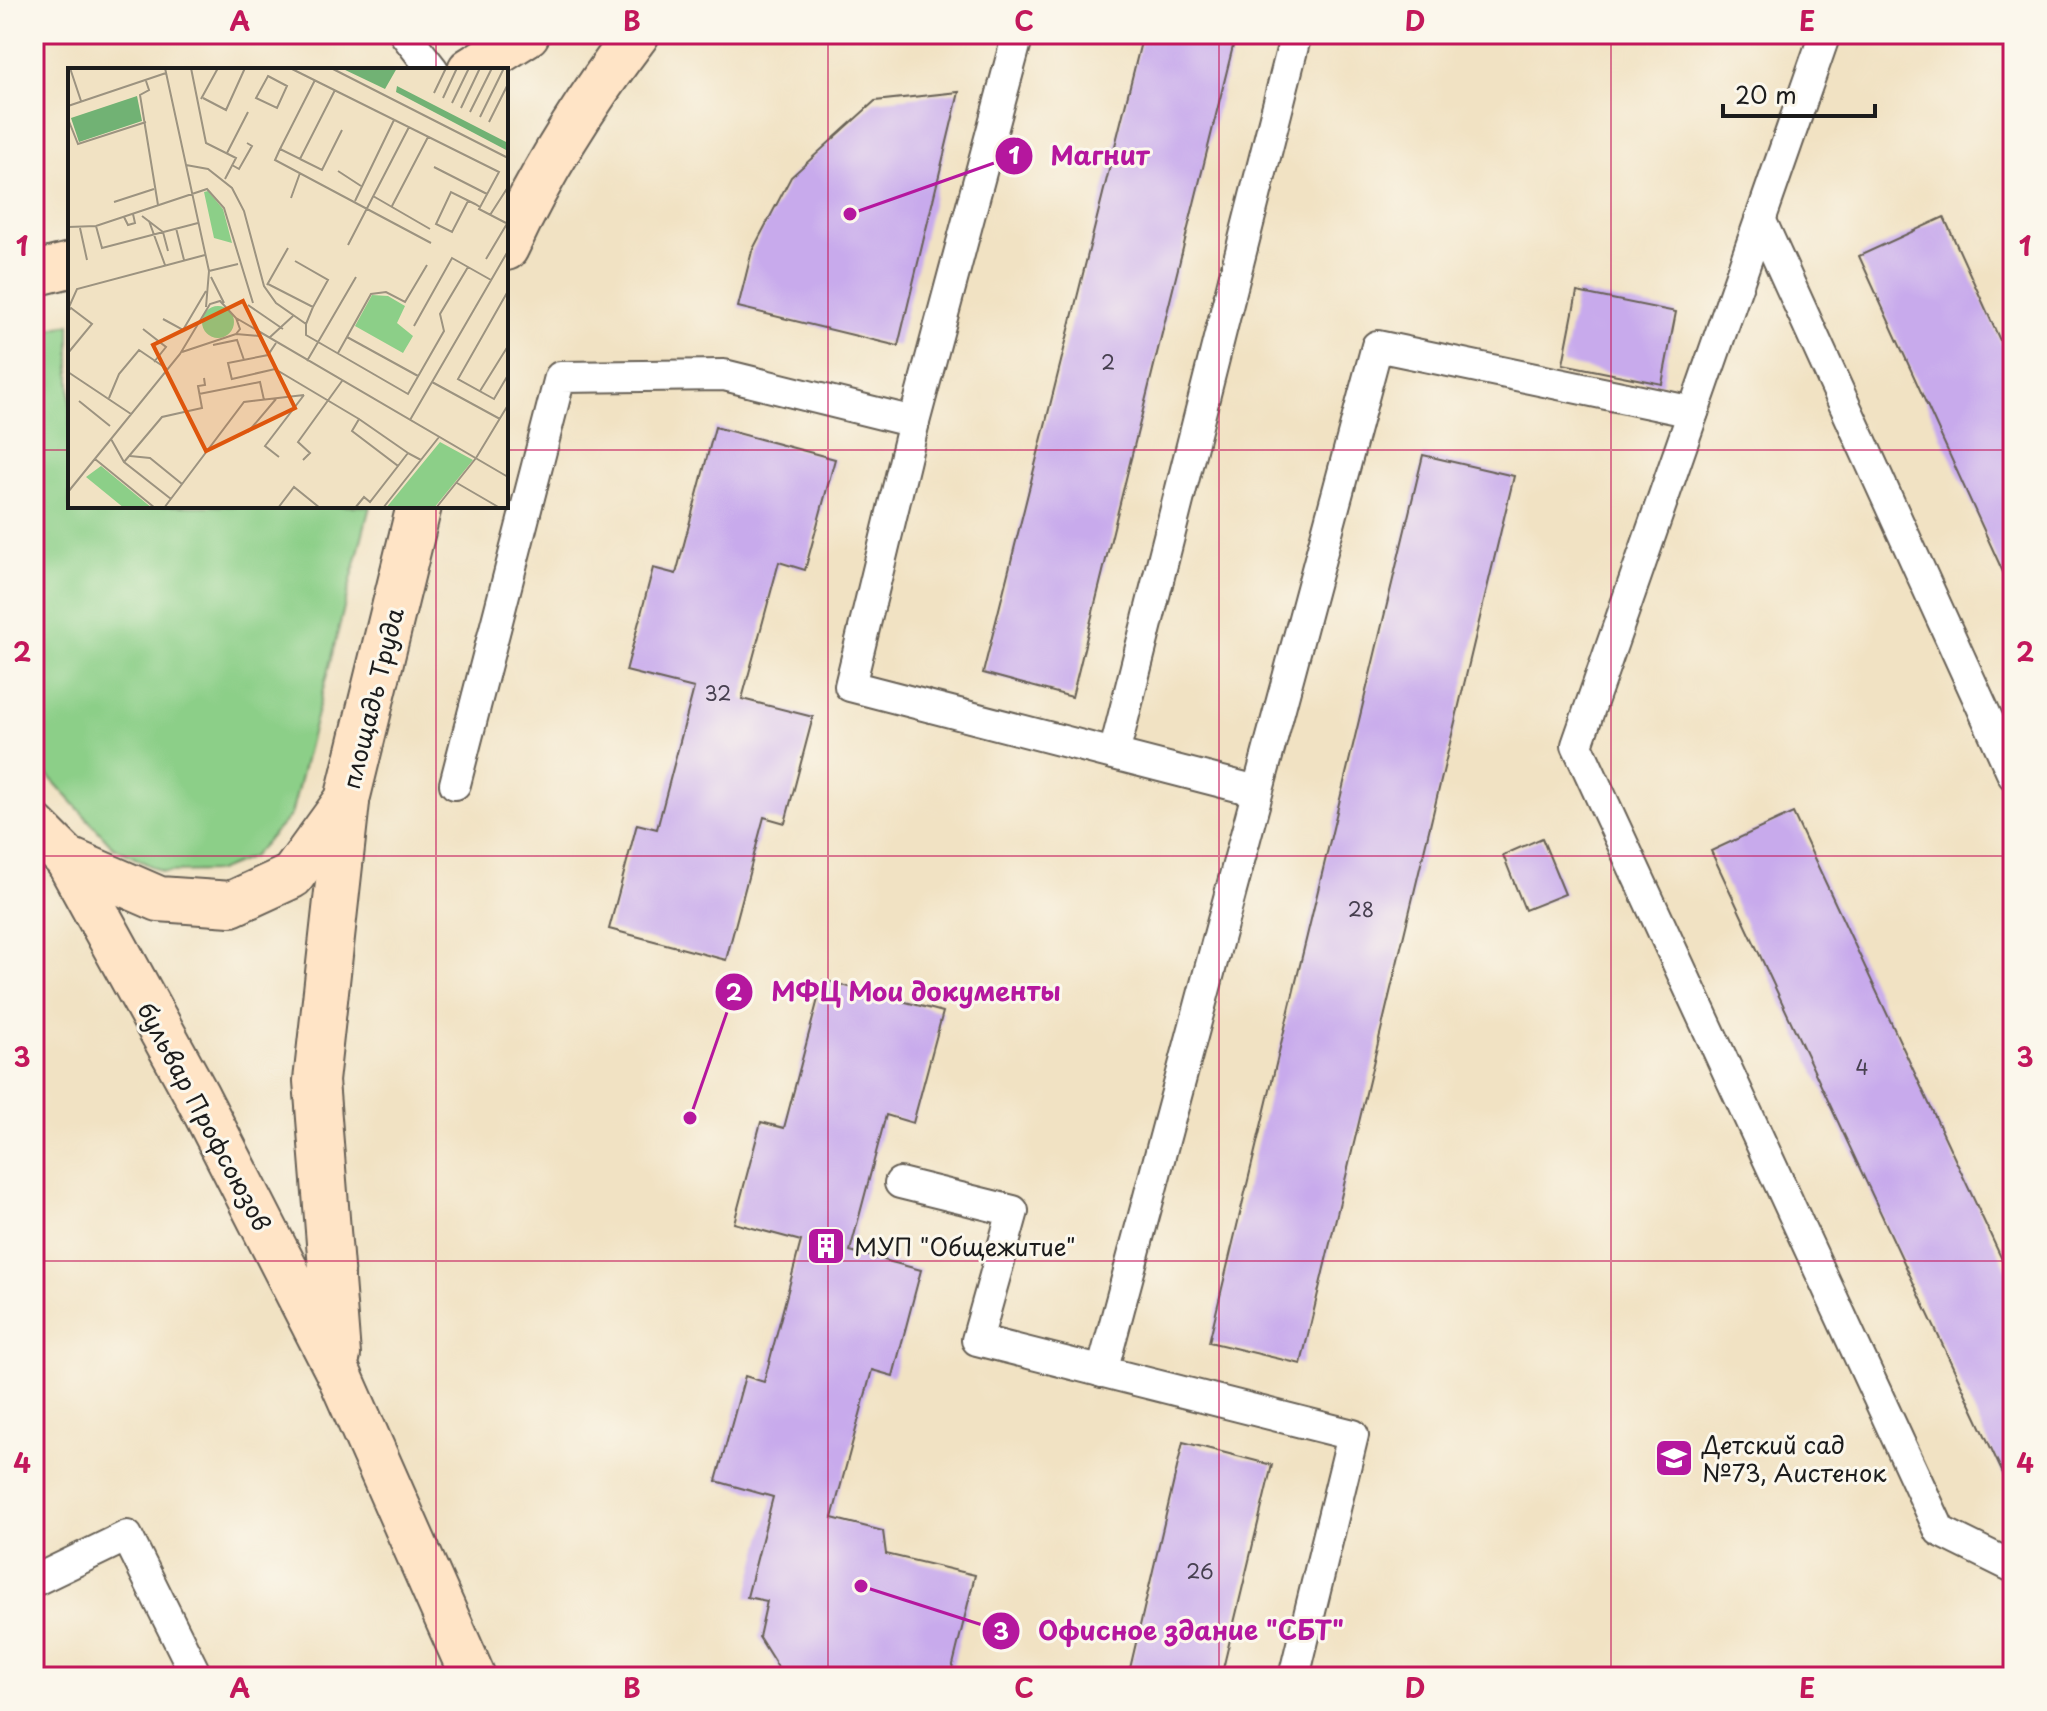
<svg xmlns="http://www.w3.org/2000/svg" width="2047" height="1711" font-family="'Playpen Sans',sans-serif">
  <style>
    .green { fill: #8ccf88; stroke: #547652; stroke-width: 2 }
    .building { fill: #c8aaec }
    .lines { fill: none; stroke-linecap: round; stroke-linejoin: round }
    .lane-casing { stroke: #676156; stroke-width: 34 }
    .secondary-casing { stroke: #676156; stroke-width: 48 }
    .lane { stroke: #fff; stroke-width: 30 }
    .secondary { stroke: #ffe4c6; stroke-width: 44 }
    .grid { fill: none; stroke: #c2185b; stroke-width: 2; stroke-opacity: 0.55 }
    .labels { text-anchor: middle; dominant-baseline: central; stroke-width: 6; stroke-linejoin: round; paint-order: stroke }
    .number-label { font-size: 20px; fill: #474050 }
    .street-label { font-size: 24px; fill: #1c1c1c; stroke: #fbf7ec }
    .poi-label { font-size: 24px; fill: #1c1c1c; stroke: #fbf7ec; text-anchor: start }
    .inset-road { fill: none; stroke: #9c9380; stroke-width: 2 }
    .view { fill: #de560d; fill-opacity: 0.15; stroke: #de560d; stroke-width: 4 }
    .inset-edge { fill: none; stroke: #1c1c1c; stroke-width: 4 }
    .leader { fill: none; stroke: #b5179e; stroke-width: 3 }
    .callout-dot { fill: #b5179e; stroke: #fbf7ec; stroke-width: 3 }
    .mark-label { font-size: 24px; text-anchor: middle; font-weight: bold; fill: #fff }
    .callout-label { font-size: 26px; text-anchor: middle; font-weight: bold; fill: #b5179e; stroke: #fbf7ec; stroke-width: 6; stroke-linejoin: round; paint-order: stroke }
    .neatline { fill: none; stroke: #c2185b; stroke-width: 3 }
    .grid-label { font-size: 26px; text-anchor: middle; font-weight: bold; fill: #c2185b }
  </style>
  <rect width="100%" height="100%" fill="#fbf7ec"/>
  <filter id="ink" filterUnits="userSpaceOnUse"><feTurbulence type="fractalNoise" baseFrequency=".0125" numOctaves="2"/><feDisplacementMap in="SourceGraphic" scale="16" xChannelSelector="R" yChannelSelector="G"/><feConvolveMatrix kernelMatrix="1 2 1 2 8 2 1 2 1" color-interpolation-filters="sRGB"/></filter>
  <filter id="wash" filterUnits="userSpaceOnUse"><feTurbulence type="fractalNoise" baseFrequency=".006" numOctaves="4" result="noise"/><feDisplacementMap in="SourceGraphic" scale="32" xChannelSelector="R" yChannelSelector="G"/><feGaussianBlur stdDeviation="1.8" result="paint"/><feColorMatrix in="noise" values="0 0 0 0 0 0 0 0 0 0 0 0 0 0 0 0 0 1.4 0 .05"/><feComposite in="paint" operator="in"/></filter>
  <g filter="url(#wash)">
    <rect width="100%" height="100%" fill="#f1e2c3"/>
    <polygon class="green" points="70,324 70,506 370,506 291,815 252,857 218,871 163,872 113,847 34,760 34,334"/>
    <g id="blocks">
      <g class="building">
        <polygon points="1143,34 1236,34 1072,697 983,673"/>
        <polygon points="959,92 898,346 738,307 752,251 791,177 875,101"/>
        <polygon points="1944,217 2013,369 2013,594 1859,256"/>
        <polygon points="1577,292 1676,312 1662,384 1563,364"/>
        <polygon points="715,427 835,459 805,570 779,562 742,699 813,717 785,823 764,817 726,960 609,929 637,824 657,829 694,688 626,671 653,568 676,574"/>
        <polygon points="1423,455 1514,476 1301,1364 1209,1342"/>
        <polygon points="1793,813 2013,1283 2013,1495 1711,851"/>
        <polygon points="1542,838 1565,894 1525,910 1503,855"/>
        <polygon points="823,980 943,1012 913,1123 886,1115 850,1251 921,1270 893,1376 872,1370 832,1518 883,1531 886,1554 975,1575 950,1677 784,1677 759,1637 767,1601 747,1597 773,1497 716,1481 745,1376 764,1382 801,1241 734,1223 761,1122 784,1128"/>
        <polygon points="1183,1442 1272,1465 1221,1677 1128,1677"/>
      </g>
    </g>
  </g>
  <g filter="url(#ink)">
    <use href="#blocks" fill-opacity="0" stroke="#676156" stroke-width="2"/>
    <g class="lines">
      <defs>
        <g id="lane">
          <polyline points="405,34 433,70"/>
          <polyline points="1018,34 914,422 850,686 1257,791"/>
          <polyline points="1825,34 1577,745 1940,1531 2013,1567"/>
          <polyline points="1760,219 2013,775"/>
          <polyline points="1114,754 1296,34"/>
          <polyline points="455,784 560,377 724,375 914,422"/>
          <polyline points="900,1183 1013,1211 977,1340 1353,1435 1294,1677"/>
          <polyline points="1102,1372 1377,346 1693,412"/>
          <polyline points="34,1581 127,1536 197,1677"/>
        </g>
        <g id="secondary">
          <polyline points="470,70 527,34"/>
          <path d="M506 248C542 171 586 101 637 34"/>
          <polyline points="34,274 70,265"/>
          <polyline points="34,826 67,859 159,899 231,904 292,876 347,800 419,506"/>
          <polyline points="67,859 196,1094 339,1374 473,1677"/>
          <polyline points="338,1355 316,1081 347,802"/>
        </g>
      </defs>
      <use href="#lane" class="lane-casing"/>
      <use href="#secondary" class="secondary-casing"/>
      <use href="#lane" class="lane"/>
      <use href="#secondary" class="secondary"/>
    </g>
  </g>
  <path class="grid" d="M436 34V70M828 34V1677M1219 34V1677M1611 34V1677M34 450H70M506 450H2013M436 506V1677M34 856H2013M34 1261H2013"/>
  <defs>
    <symbol id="building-square" viewBox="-11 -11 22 22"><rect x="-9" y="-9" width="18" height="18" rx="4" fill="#b5179e" stroke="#fbf7ec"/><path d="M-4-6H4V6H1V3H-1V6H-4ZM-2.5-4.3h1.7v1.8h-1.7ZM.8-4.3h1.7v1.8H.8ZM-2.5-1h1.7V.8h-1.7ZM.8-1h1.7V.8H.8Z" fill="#fff"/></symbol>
    <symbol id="school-square" viewBox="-11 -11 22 22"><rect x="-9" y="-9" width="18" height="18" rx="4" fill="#b5179e" stroke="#fbf7ec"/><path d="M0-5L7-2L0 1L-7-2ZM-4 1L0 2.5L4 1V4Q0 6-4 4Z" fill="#fff"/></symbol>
  </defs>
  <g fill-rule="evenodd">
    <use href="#building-square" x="804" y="1224" width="44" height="44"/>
    <use href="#school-square" x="1652" y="1436" width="44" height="44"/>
  </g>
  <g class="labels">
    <g class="number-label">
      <text x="1108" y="362">2</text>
      <text x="718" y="693">32</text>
      <text x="1361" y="909">28</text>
      <text x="1862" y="1067">4</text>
      <text x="1200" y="1571">26</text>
    </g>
    <g class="street-label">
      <text transform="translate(372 698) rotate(-76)">площадь Труда</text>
      <text transform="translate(205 1116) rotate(62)">бульвар Профсоюзов</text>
    </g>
    <g class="poi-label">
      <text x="854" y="1246">МУП "Общежитие"</text>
      <text x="1702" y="1444">Детский сад<tspan x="1702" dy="28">№73, Аистенок</tspan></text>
    </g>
  </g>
  <g transform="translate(68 68)">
    <rect width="440" height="440" fill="#f1e2c3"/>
    <path d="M140 123 155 141 164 175 146 170 136 124ZM304 227 320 228 337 238 329 255 345 268 335 285 287 258ZM134 254a16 16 0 1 1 32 0a16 16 0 1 1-32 0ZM372 374 405 392 366 440H318ZM33 398 84 440H56L18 409Z" fill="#8ccf88"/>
    <path d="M273 0H329L317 21ZM329 18 440 75V83L328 24ZM69 28 74 53 11 74 3 50Z" fill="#71b274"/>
    <path class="inset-road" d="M2 0 13 33M97 0 141 203 138 239M123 0 138 75 168 90 157 111M222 0 431 104 411 141 438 155M263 0 440 90M200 8 219 18 209 40 188 30ZM247 12 212 81 232 91 267 22M78 13 81 22 72 27 90 137M366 25 378 0M135 30 158 42 177 0M375 30 389 0M133 31 150 0M384 35 401 0M0 38 98 5M393 40 412 0M402 44 424 0M412 49 436 0M0 51 10 76 78 54M421 54 440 16M212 81 207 92 363 175M159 85 180 44M232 91 254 102 274 62M118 97 140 101 164 120 176 143 196 218 208 235 238 256V267L340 326 376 263 372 246 400 199M164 97 171 101 184 78 179 75M366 99 419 126M270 103 293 118M305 128 362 161M223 130 232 105M287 133 326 52M400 133 384 164 368 156 383 124 407 136 412 139M46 134 86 121M324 138 360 69M422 147 440 119M74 148 95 164 100 183M56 149 60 157 67 155 65 146M81 153 97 197M28 158 34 180 130 155M0 159 28 158 139 121 156 140 185 235M12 160 19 192M108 160 116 192M280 177 341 59M418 191 440 154M227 193 260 212 245 239M141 203 170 196M143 209 156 235M200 216 245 239 238 256M199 217 220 180M440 223 390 311 426 331 440 307M180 237 215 261M1 239 9 221 137 187M0 243 3 240 24 256 0 285M168 250 440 409M95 251 115 262 138 223M346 258 384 190 423 212M75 261 98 279 86 294M279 269 350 308M201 270 225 248M145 277 169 272 176 292M114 284 168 266 192 268M270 285 303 226 318 224 337 234 359 197M239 293 288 209M0 304 63 346M164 311 207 301 291 351 284 363 330 398 302 434 296 429 287 440M164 312 160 295 200 287 208 275M364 314 432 351M412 323 440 278M131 326 192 314 196 332M41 330 51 306 71 282 99 301M11 333 42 358M291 351 340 385M342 352 440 183M180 364 208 331M43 371 56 394 103 431M62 388 82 390 114 416M211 389 197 378 236 327M27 391 87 440M235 392 242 385 230 374 274 313M56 394 94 349 134 340 130 318 137 317 136 310M330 398 340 385 353 392M389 415 432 440M0 424 112 286 142 236 152 233 168 250 172 261 168 266M96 440 176 334 236 327M210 440 226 419 252 440M315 440 371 369M368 440 408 390 440 337"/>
    <path class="view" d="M175 233 227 340 138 383 85 277Z"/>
    <rect width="440" height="440" class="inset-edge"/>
  </g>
  <path class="leader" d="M850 214L1014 156M690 1118L734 992M861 1586L1001 1631"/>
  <g class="callout-dot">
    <circle cx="850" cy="214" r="8"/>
    <circle cx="690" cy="1118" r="8"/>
    <circle cx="861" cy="1586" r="8"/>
    <circle cx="1014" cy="156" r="20"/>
    <circle cx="734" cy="992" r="20"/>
    <circle cx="1001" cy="1631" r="20"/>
  </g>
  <g class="mark-label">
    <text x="1014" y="164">1</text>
    <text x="734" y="1001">2</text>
    <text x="1001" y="1640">3</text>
  </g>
  <g class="callout-label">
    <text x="1100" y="165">Магнит</text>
    <text x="916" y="1001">МФЦ Мои документы</text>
    <text x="1191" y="1640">Офисное здание "СБТ"</text>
  </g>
  <rect width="2047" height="1711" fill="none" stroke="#fbf7ec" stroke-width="88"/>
  <path d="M1723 104v12h152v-12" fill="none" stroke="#1c1c1c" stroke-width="4"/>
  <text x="1735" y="104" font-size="24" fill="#1c1c1c" stroke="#fbf7ec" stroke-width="6" paint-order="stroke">20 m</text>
  <rect x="44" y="44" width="1959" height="1623" class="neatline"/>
  <g class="grid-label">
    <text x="240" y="31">A</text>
    <text x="632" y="31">B</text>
    <text x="1024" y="31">C</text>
    <text x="1415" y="31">D</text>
    <text x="1807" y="31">E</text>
    <text x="22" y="256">1</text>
    <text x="2025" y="256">1</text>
    <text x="22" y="662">2</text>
    <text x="2025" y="662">2</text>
    <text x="22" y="1067">3</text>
    <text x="2025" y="1067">3</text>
    <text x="22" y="1473">4</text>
    <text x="2025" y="1473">4</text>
    <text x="240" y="1698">A</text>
    <text x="632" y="1698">B</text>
    <text x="1024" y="1698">C</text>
    <text x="1415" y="1698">D</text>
    <text x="1807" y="1698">E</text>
  </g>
</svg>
